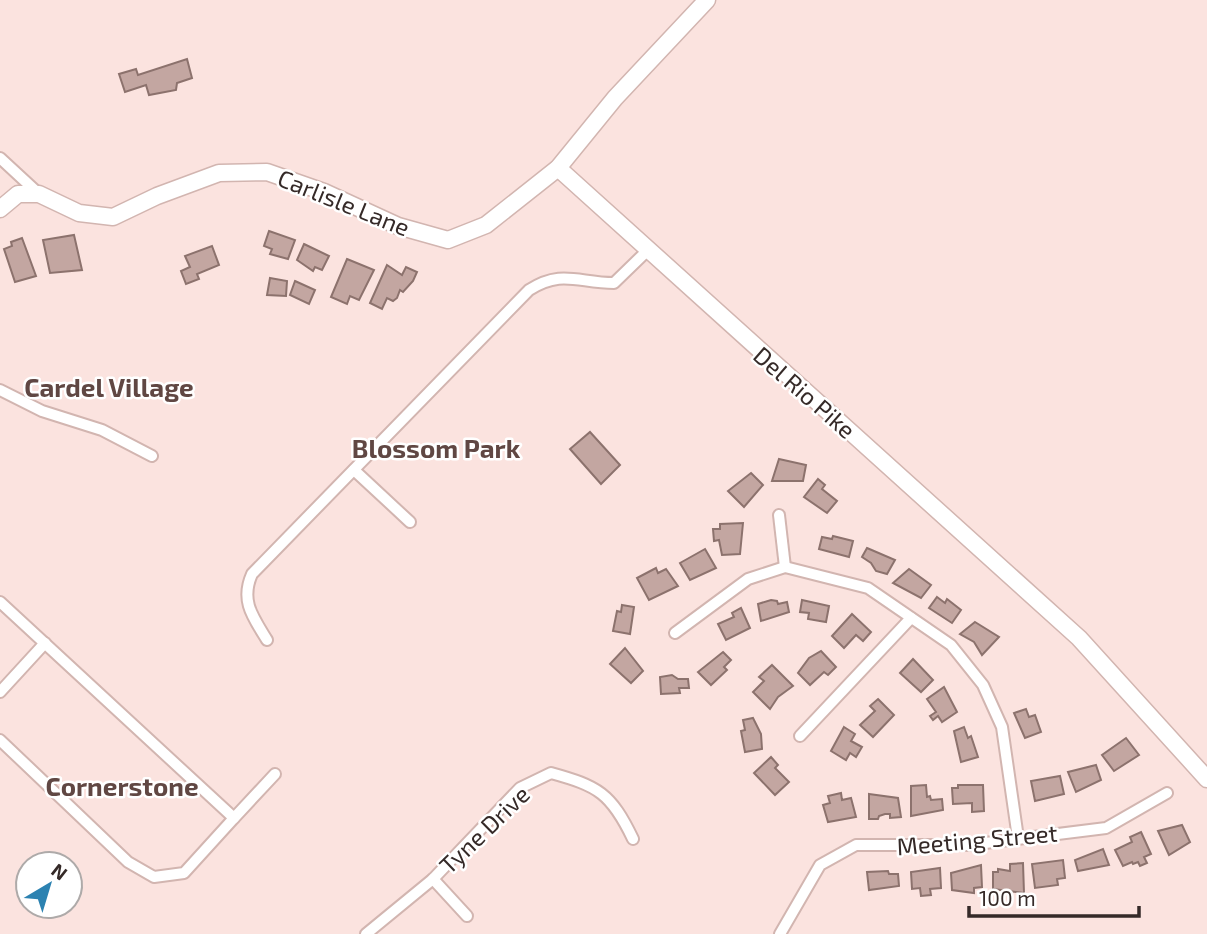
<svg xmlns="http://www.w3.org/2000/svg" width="1207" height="934" font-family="'Exo 2',sans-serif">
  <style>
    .building { fill: #c3a6a1; stroke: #8c726d; stroke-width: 2 }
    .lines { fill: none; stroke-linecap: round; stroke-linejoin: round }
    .street-casing { stroke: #d2b5b0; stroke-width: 14 }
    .secondary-casing { stroke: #d2b5b0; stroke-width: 19 }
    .street { stroke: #fff; stroke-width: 10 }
    .secondary { stroke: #fff; stroke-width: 16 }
    .labels { text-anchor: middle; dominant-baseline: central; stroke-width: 5; stroke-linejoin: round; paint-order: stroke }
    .street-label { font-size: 24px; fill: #352a28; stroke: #fff }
    .neighbourhood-label { font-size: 26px; font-weight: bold; fill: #604743; stroke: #fff }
  </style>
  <rect width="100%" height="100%" fill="#fbe3df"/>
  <g class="building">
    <polygon points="187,59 192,78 177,83 176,90 149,95 146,85 125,92 119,74 136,69 138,75"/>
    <polygon points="269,231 295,240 288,259 270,254 272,249 264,246"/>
    <polygon points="74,235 82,270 50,273 43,240"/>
    <polygon points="22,238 36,276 15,282 4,249 12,246 11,242"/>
    <polygon points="304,244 329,256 322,270 315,267 313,271 297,260"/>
    <polygon points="212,246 219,265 197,274 199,279 186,284 181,271 190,267 185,256"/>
    <polygon points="347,259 374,270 359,300 350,296 347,304 331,297"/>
    <polygon points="387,265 402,275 406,267 417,272 413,281 403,292 400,290 397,298 393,301 387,298 382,309 370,303"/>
    <polygon points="270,278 287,281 286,296 267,295"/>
    <polygon points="295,281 315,290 309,304 290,295"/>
    <polygon points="590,432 620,465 601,484 570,449"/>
    <polygon points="779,459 806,465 803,481 772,481"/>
    <polygon points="751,473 763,485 744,507 728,491"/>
    <polygon points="818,479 825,485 822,489 837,501 827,513 804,497"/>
    <polygon points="743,523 740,554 722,555 719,540 714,541 713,529 720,529 720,524"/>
    <polygon points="833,536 853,541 849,557 819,549 822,537 832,539"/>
    <polygon points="867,548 895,560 887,574 876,571 871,563 862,557"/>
    <polygon points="705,549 716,568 690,580 680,563"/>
    <polygon points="656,568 658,573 666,569 678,586 649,600 637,578"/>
    <polygon points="909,569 931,585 921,598 893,583"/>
    <polygon points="937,597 945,603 947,599 961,610 952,623 929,608"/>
    <polygon points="771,600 777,601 778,604 787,602 789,612 761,621 758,604"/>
    <polygon points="802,600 829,606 826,622 808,619 809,613 800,612"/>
    <polygon points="622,605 634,607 630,634 613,631 617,611 621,612"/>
    <polygon points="741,608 750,628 726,640 718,624 734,617 732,613"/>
    <polygon points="852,614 871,632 863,641 856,635 844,648 832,636"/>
    <polygon points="975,622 999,637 982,655 974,642 960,634"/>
    <polygon points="625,648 643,671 631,683 610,664"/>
    <polygon points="821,651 836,667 828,675 824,672 810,685 798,673 809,658"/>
    <polygon points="723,652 731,660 724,667 727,670 711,685 698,672"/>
    <polygon points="913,659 933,680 921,692 900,673"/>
    <polygon points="772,665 793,686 778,697 770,709 753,692 764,681 759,677"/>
    <polygon points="672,675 678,679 688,679 689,688 679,688 680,693 661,694 660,677"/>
    <polygon points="944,687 957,712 942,722 938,716 933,720 930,716 936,712 927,699"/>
    <polygon points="878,699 894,715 873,737 860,725 875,711 870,706"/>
    <polygon points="1026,709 1029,717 1035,715 1041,732 1025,738 1014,713"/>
    <polygon points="753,718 761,734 762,749 745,752 741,731 745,730 743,720"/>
    <polygon points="844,727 855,734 851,741 862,747 856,757 850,753 846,760 831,751"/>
    <polygon points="964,727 968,738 971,736 978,757 961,762 954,731"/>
    <polygon points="1126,738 1139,755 1114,771 1102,755"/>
    <polygon points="771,757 778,765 775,768 789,782 775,795 754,773"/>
    <polygon points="1096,765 1101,780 1076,792 1068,772"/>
    <polygon points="1060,776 1064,794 1035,801 1031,781"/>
    <polygon points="926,785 927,797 930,796 931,800 942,799 943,810 911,816 911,786"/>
    <polygon points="958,785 983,785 984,811 972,812 972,803 953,804 952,788 958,788"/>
    <polygon points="841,793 842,800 851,798 856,817 828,822 823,805 830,803 828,796"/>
    <polygon points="869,794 898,798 901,817 890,818 890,814 885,814 879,816 878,819 869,819"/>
    <polygon points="1182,825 1190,842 1169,855 1158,831"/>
    <polygon points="1141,832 1151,854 1144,857 1147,863 1140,866 1138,862 1133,864 1132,862 1123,866 1115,850 1132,842 1130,837"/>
    <polygon points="1103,849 1109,865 1078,871 1075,860"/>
    <polygon points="1063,860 1065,878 1057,879 1058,885 1035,888 1032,864"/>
    <polygon points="1023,863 1024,893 993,889 993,872 998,872 998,869 1010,871 1010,864"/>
    <polygon points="981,865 982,887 974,888 974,893 952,890 951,873"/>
    <polygon points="940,868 941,888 930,889 931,895 921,896 920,888 912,889 911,872"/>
    <polygon points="888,871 889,874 898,874 899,886 869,890 867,872"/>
  </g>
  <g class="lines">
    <defs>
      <g id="street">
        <polyline points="0,158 39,194"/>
        <polyline points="0,390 42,411 102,430 152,456"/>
        <polyline points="354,470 410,522"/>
        <polyline points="779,515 785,567"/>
        <polyline points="0,602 234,818 184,873 154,877 128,862 0,740"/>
        <polyline points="675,633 748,579 785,567 868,588 951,645 983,685 1002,727 1018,838"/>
        <path d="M267 640C253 617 240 601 252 574L529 290C562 269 578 283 614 283L648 250"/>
        <polyline points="0,692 45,643"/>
        <polyline points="800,736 911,618"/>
        <polyline points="234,818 275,774"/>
        <polyline points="433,879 467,916"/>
        <path d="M366 934 433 879 520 788 551 773C598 786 611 793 633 839"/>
        <polyline points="780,934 820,865 856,845 969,845 1106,828 1167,793"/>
      </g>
      <g id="secondary">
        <polyline points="558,168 1079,638 1207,779"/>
        <polyline points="0,209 18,194 39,194 79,213 113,217 157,196 219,173 267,172 324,192 398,226 448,240 486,225 558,168 615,98 707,0"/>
      </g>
    </defs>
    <use href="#street" class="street-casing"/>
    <use href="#secondary" class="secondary-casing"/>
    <use href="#street" class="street"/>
    <use href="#secondary" class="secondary"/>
  </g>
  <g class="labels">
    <g class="street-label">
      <text transform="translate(344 202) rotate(22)">Carlisle Lane</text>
      <text transform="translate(805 392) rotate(41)">Del Rio Pike</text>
      <text transform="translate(484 829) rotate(-44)">Tyne Drive</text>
      <text transform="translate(977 839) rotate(-5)">Meeting Street</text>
    </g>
    <g class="neighbourhood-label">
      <text x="109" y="386">Cardel Village</text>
      <text x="436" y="447">Blossom Park</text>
      <text x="122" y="785">Cornerstone</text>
    </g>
  </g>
  <g transform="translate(49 885) rotate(38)"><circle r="33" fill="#ffffff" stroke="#aeaaa9" stroke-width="2"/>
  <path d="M0-5L12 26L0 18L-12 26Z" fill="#2c82b1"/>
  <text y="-10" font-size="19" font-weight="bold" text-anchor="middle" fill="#352a28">N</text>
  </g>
  <path d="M969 906v10h170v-10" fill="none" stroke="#352a28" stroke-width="3.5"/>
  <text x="979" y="906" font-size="21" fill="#352a28" stroke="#ffffff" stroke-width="5" paint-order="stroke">100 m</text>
</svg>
